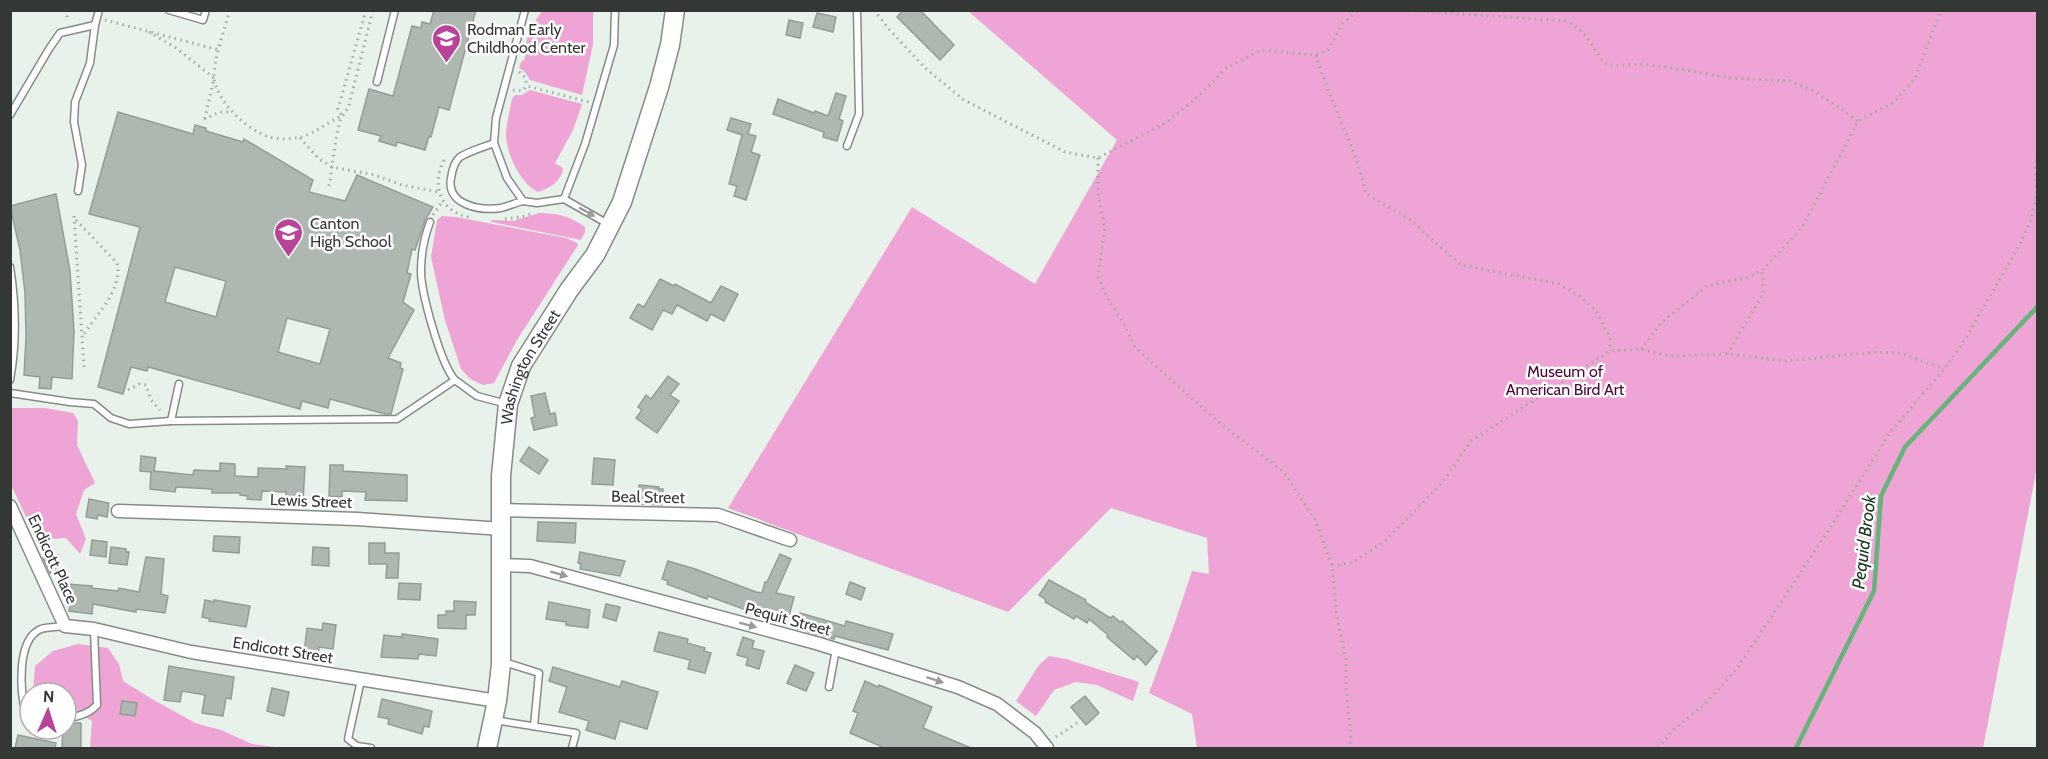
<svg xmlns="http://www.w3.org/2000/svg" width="2048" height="759" font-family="Cabin,sans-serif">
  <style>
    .green { fill: #eea4d5 }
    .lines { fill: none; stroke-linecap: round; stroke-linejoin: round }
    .stream { stroke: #65b479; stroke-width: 4.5 }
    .building { fill: #afb8b0; stroke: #949d95; stroke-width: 1.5; fill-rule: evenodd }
    .service-casing { stroke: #848d85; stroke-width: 9 }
    .minor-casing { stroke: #848d85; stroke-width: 15 }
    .secondary-casing { stroke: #848d85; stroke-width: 21 }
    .path { stroke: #a1a9a2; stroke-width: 3; stroke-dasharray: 1.5 4.5; stroke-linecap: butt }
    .service { stroke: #fff; stroke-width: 6 }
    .minor { stroke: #fff; stroke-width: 12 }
    .secondary { stroke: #fff; stroke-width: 18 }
    .oneway { fill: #9a9c9a }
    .labels { text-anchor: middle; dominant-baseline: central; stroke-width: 5; stroke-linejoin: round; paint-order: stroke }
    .poi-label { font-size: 16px; fill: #343834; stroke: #fff; text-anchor: start }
    .street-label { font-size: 16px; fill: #343834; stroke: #fff }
    .park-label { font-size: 16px; fill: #4d063c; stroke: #fff }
    .water-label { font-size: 18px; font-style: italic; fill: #183a21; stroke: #fff }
  </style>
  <rect width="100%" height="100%" fill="#e8f2ea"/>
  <g class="green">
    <path d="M542 11H606L594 12 593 14V44L582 95 530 80 525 72 519 68 521 62 525 59C524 39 531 27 542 11Z"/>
    <polygon points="968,11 2037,11 2037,467 1983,748 1197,748 1192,714 1149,693 1174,625 1192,571 1209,574 1207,538 1111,508 1008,612 728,508 912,207 1035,284 1117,140"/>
    <path d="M530 90 582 104 573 130 555 163 563 168C562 181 550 188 538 192 520 184 505 151 506 132 507 121 510 110 512 99L515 95H522Z"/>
    <path d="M539 213C557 213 570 216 585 227V232L581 240 492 222 491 220 513 221Z"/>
    <polygon points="442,216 456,217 566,238 577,243 578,245 517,340 494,383 483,385 470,379 461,369 445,320 431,257 437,220"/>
    <polygon points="11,408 45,408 73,413 78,421 77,445 95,483 84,490 76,514 86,539 80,554 66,538 37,540 11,485"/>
    <polygon points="78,644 108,648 119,664 123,681 152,699 195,723 221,730 252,744 282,748 90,748 92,721 77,712 66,711 66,693 33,693 35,666 53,651"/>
    <polygon points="1049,656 1066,659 1139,682 1133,701 1097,685 1076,682 1054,690 1036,716 1016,701 1039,665"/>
  </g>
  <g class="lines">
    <polyline class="stream" points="1796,748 1874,591 1881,496 1905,447 2038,306"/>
  </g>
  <g class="building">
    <polygon points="434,10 476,10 449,110 439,107 431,137 429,136 425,150 397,142 396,146 379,141 381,136 358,130 369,89 393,96 412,26 421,28 422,22 430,24"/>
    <polygon points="903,10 920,10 954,45 940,60 897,17"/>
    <polygon points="817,13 836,17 833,32 813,27"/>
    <polygon points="789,20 803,23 800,38 786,35"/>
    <polygon points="836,93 846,96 839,119 843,121 837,141 823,137 824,132 773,114 778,99 814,113 815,111 828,116"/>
    <path d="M118 112 193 134 195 125 206 128V131L243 142 244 139 313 180 309 192 345 201 357 175 433 207 425 220 415 250 412 249 407 273 411 274 403 302 414 310 388 358 401 363 400 368 403 369 391 414H385L330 399 328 408 302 401 300 409 148 367 147 371 131 367 123 394 98 387 140 227 89 214ZM175 267 226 281 216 317 165 302ZM287 318 330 329 320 364 278 352Z"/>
    <polygon points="731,118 751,124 748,134 756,136 751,152 760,155 746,200 734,196 737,186 729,184 742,135 727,130"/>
    <polygon points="56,194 70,271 74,331 72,379 52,377 51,389 39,388 40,377 24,375 26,338 25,293 20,250 10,206"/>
    <polygon points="660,279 674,286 675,284 711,303 721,286 738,294 724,321 711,314 707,321 677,305 672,314 663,310 652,330 630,318 638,304 644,307"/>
    <polygon points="668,376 679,384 670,395 679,401 657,433 636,418 642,410 638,407 646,395 651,399"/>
    <polygon points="545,393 550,414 555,413 557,425 534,430 531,418 535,417 531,396"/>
    <polygon points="529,447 548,460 539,474 520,461"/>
    <polygon points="141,456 156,458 154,471 193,475 194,470 220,471 220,463 235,464 235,476 258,477 258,468 287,469 286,466 305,467 303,501 286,500 286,492 262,491 261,500 247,499 248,496 240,495 240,493 212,493 212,489 176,487 175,492 150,489 151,472 140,471"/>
    <polygon points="594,458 615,460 613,485 592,484"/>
    <polygon points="330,465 343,465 343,471 407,475 407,501 365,500 366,492 342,491 342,497 329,496"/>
    <polygon points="639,485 659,487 658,489 663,489 662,505 638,504"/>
    <polygon points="89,499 109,503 107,517 98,515 97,519 86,517"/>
    <polygon points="538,522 576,523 575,543 537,541"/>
    <polygon points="214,536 240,537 239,553 213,551"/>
    <polygon points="92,540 107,542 106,557 90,555"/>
    <polygon points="369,543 385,543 385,553 399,553 398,578 386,578 387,564 369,564"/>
    <polygon points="111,547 126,549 126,552 129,552 127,565 109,563"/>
    <polygon points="313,547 329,548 329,566 312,565"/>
    <polygon points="580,552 625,561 620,576 580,569 581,564 578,563"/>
    <polygon points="780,554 791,559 776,593 794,597 789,616 770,611 768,618 708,596 707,599 667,584 668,581 662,579 668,561 695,569 756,592 762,593 765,582 767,582"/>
    <polygon points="58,555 61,570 50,573 43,558"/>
    <polygon points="146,557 164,559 161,594 168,596 165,613 136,609 136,612 93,604 92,614 69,611 70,602 65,602 67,584 92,586 92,588 118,591 119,588 139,592"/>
    <polygon points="1049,580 1086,600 1085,602 1110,618 1113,616 1120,622 1122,621 1157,651 1146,665 1137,656 1134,660 1107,637 1108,635 1089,619 1087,623 1076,616 1074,619 1045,602 1046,600 1039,595"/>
    <polygon points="850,582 865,588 861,600 846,594"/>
    <polygon points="399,583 421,584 420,600 398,599"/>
    <polygon points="205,600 214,602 214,600 250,606 246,627 209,621 210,619 202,617"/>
    <polygon points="454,601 476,602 475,615 466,615 466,629 438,628 438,615 446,615 446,611 454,611"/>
    <polygon points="549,602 590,610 588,628 566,625 566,622 546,619"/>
    <polygon points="606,604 620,607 616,621 603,617"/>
    <polygon points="800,613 845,626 846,621 893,634 888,650 835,636 834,639 795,628"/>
    <polygon points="323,623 336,625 333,649 319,647 318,655 304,654 307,628 322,630"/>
    <polygon points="659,632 688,639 687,643 705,648 704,651 711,653 705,673 688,669 690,660 654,651"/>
    <polygon points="402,634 438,639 436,656 419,654 418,659 381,657 384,635 402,637"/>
    <polygon points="743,637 754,641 752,648 764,651 759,669 746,665 748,658 737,655"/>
    <polygon points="795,665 814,673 806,691 787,683"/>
    <polygon points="169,666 234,677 231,699 226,698 223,716 202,713 205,695 182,691 180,702 164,700"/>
    <polygon points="553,667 620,687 622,681 658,692 647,729 620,721 615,739 586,730 589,721 559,712 567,687 549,681"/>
    <polygon points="865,681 878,687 879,685 932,707 923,728 971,748 885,748 850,733 858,713 853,711"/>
    <polygon points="272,688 289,692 284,716 267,711"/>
    <polygon points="1085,696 1099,713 1086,725 1071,707"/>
    <polygon points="382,699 432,711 429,727 424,726 422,734 388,724 389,719 378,717"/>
    <polygon points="122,701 137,703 135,716 120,714"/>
    <polygon points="66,723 81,723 81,748 62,748 63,729 66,729"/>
    <polygon points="18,735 56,743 55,748 15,748"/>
  </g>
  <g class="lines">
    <defs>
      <g id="service">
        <polyline points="169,10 203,20 206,10"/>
        <polyline points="525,10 496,118 494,143 507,178 523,201 537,203 564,199 608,224"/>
        <polyline points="377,82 395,10"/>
        <polyline points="10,115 49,49 60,33 95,25 99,10"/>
        <path d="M494 143C484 147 469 151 460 157 454 162 452 171 451 178 446 205 480 211 501 208 508 206 516 203 523 201"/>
        <polyline points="847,146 859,114 857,10"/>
        <polyline points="78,191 82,165 74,122 75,102 90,63 95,25"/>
        <polyline points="564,199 585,144 614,45 615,10"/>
        <path d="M430 222C424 238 421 254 421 271 421 293 441 365 455 380"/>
        <path d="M10 267C16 305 17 342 10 380"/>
        <polyline points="10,393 70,402 94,404 111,418 129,424 171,421 397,419 455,380 477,396 507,404"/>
        <polyline points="171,421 179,384"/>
        <polyline points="504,662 539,673 534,726"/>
        <polyline points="361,680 348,739 357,746 371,748"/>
        <polyline points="829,687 836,649"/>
        <path d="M30 717 26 714C20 693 16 639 41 629 48 627 58 627 65 626"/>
        <path d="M66 718C78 717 89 714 97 705L94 630"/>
        <polyline points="494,720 576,733 572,748"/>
      </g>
      <g id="minor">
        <polyline points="10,506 65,626 94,629 191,652 497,701"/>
        <polyline points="501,510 718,515 790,540"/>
        <polyline points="118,511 357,519 502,529"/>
        <polyline points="502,565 530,566 816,643 958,687 997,704 1035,733 1047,748"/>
      </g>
      <g id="secondary">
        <path id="s1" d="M487 748 497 701 501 664V476L508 404 521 366 569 290 595 255 622 202 659 87 670 45 675 10"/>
      </g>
    </defs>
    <use href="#service" class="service-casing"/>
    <use href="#minor" class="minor-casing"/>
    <use href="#secondary" class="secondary-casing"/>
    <g class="path">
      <polyline points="65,10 68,20"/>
      <path d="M230 10C225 27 213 62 214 78 217 102 247 130 269 137 279 140 291 139 301 137 316 133 327 122 342 116L338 109 366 10"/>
      <polyline points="874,10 889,29 925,68 964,100 1065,152 1098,158 1167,122 1202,93 1226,68 1262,50 1316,55 1328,50 1343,23 1359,10"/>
      <path d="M1403 10 1566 21C1586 30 1592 46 1603 62L1614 66 1639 64 1674 68 1729 78 1790 81 1816 92 1858 121"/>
      <polyline points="105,20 219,50"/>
      <polyline points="149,32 176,48 214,78 204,123"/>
      <path d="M1316 55C1330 103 1356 146 1366 194L1409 219 1461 265 1559 284 1582 298 1595 309 1610 338V351"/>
      <polyline points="519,72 525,77 527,86"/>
      <polyline points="513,90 522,91 527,86 589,102"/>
      <polyline points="204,119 220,112 231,112"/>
      <polyline points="300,138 319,159 332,167 374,175 402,185 439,192"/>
      <polyline points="1098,158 1098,194 1105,228 1098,277 1110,303 1122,320 1135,347 1217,421 1284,472 1315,520 1332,565 1337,618 1346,659 1346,688 1351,735 1349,748"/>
      <path d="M444 160C431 185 440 212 469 217"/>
      <path d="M329 186C333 165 334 142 340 121 342 115 347 111 349 105L373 10"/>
      <polyline points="433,215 442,202"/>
      <polyline points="74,216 84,367"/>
      <polyline points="505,219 521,217 534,213"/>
      <path d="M76 220 117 263C123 289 97 314 84 334"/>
      <polyline points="1641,349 1662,322 1707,286 1750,277 1762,270 1779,253 1803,226 1858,121 1894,102 1915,78 1941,10"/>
      <polyline points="1727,354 1763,295 1762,270"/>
      <polyline points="128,390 139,384 146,385 151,400 160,410"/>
      <polyline points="1332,565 1352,563 1384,542 1442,483 1471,441 1610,351 1641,349 1670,356 1727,354 1786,361 1877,352 1900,353 1944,369"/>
      <polyline points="1056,737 1077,723"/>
      <polyline points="1658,748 1673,730 1706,703 1738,667 1830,528 1889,434 1944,369 1961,346 2019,246 2032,217 2037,192 2035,167 2038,152"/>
    </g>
    <use href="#service" class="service"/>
    <use href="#minor" class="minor"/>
    <use href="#secondary" class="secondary"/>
  </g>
  <defs><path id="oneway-solid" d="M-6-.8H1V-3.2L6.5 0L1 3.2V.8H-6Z" transform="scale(1.5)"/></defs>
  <g class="oneway">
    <use href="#oneway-solid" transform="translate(587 212) rotate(29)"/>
    <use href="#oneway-solid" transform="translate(559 574) rotate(16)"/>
    <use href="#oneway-solid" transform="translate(748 625) rotate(15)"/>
    <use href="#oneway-solid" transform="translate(935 680) rotate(18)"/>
  </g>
  <defs>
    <symbol id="school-pin" viewBox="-11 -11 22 30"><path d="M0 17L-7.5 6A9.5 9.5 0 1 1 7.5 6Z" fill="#b94399" stroke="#fff"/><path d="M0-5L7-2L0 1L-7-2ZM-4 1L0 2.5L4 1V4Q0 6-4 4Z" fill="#fff"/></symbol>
  </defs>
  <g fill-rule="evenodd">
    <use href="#school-pin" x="430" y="22" width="33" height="45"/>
    <use href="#school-pin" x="272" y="216" width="33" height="45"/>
  </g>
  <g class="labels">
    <g class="poi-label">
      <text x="467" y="29">Rodman Early<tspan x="467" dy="18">Childhood Center</tspan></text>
      <text x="310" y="223">Canton<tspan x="310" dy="18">High School</tspan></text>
    </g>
    <g class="street-label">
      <text stroke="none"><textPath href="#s1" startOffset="388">Washington Street</textPath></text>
      <text transform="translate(648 497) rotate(1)">Beal Street</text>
      <text transform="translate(311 501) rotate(2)">Lewis Street</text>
      <text transform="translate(53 559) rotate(65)">Endicott Place</text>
      <text transform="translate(788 619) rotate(15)">Pequit Street</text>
      <text transform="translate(283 650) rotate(9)">Endicott Street</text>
    </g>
    <g class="park-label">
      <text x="1565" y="371">Museum of<tspan x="1565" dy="18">American Bird Art</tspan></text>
    </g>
    <g class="water-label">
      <text transform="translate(1864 542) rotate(-83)">Pequid Brook</text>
    </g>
  </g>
  <rect width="2048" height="759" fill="none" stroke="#343834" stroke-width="24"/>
  <g transform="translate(48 711) rotate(3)"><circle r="28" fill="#ffffff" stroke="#aeafae" stroke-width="1.5"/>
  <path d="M0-4.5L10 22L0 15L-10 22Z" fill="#b94399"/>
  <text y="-9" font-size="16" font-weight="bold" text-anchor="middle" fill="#343834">N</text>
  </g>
</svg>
